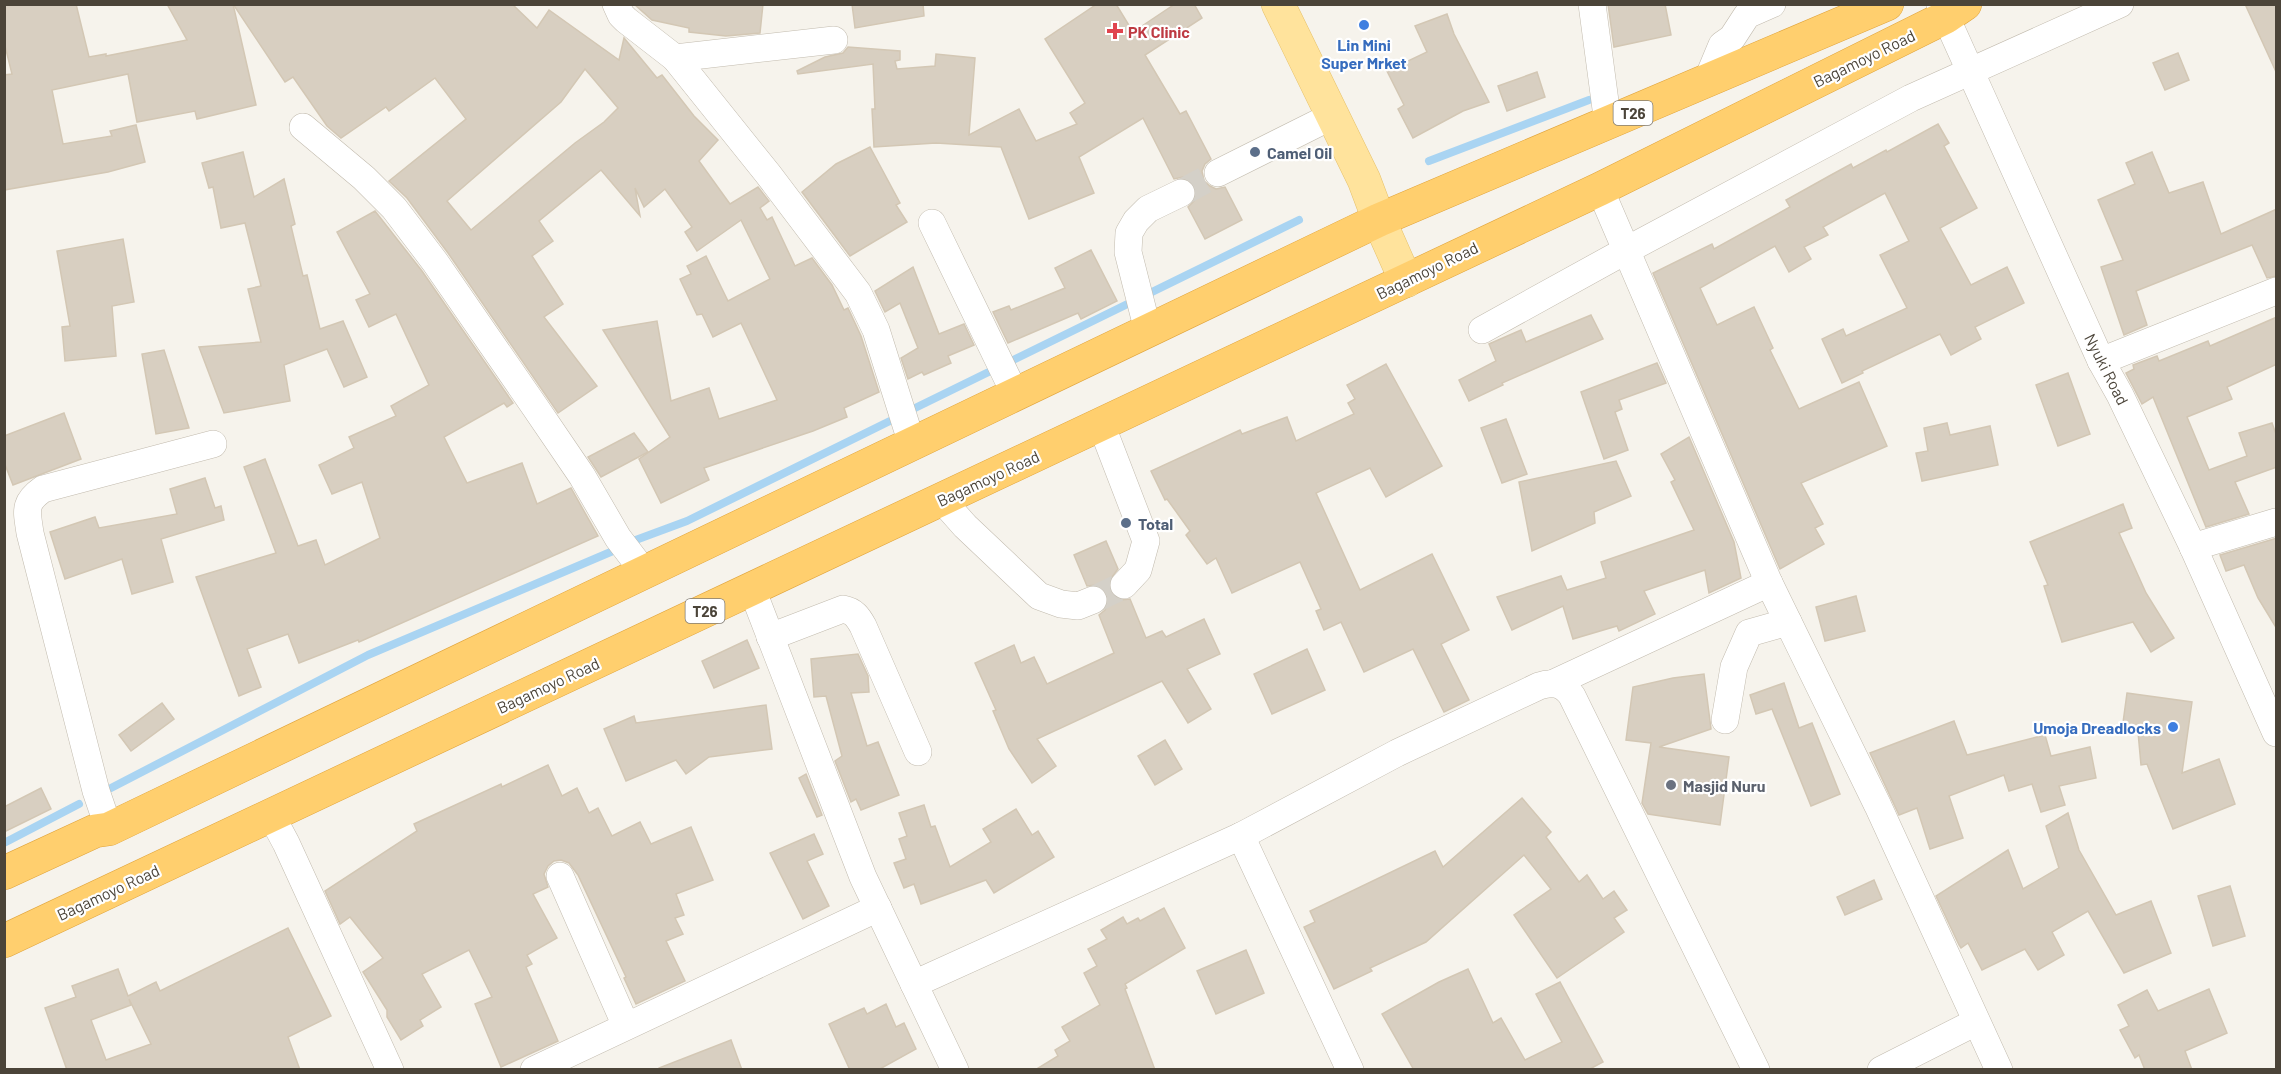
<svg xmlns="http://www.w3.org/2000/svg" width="2281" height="1074" font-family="Barlow,sans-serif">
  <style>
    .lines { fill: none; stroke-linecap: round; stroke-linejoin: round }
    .stream { stroke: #a9d4f2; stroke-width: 8 }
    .building { fill: #d8cfc1; stroke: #d3c7b4; stroke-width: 1.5; fill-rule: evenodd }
    .minor-tunnel { stroke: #d4d0c8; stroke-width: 27; stroke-dasharray: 27 14; stroke-linecap: butt }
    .minor-casing { stroke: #c2bbae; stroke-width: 28 }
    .major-casing { stroke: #e6c16a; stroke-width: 34 }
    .highway-casing { stroke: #e0a43c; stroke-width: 34 }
    .minor { stroke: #fff; stroke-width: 27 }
    .major { stroke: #ffe39c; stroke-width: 33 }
    .highway { stroke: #ffcf6e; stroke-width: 33 }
    .shop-dot { fill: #3f7fe0; stroke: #fff; stroke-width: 2 }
    .health-dot { fill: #e0444e; stroke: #fff; stroke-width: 2 }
    .service-dot { fill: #5c6f8a; stroke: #fff; stroke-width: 2 }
    .worship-dot { fill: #6b7280; stroke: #fff; stroke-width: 2 }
    .labels { text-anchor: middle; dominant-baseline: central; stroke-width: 4.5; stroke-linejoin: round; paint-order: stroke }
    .shield { fill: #fff; stroke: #817c74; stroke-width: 1.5 }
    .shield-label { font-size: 15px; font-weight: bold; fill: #4b4439 }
    .health-label { font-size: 16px; font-weight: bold; fill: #be3a42; stroke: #fff; text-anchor: start }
    .shop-label { font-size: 16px; font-weight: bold; fill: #366cbe; stroke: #fff }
    .street-label { font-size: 16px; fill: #4b4439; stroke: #fff }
    .service-label { font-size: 16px; font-weight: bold; fill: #4e5e75; stroke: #fff; text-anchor: start }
    .worship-label { font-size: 16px; font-weight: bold; fill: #5b616d; stroke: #fff; text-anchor: start }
  </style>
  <rect width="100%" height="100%" fill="#f6f3ec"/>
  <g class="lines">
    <g class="stream">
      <polyline points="1429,161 1589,100"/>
      <polyline points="911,410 1299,220"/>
      <polyline points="633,541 687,521 898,417"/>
      <polyline points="111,788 368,655 613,551"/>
      <polyline points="4,843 79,804"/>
    </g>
  </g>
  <g class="building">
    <polygon points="4,4 76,4 89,57 106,54 106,56 187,40 167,4 233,4 256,105 197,119 195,111 137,122 128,74 52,90 63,144 112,136 110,131 136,125 145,162 108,172 4,190 4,75 12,74 4,42"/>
    <path d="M233 4H512L537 28 549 10 619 60 624 38 657 78 662 75 694 116 718 140 699 161 730 204 758 187 769 201 760 208 767 220 772 217 795 266 812 258 832 285 844 310 848 308 861 336 879 392 844 408 847 417 813 431 704 468 709 480 661 503 639 459 670 437 603 330 657 321 671 401 709 388 719 419 777 400 741 323 713 337 702 314 697 315 680 279 691 274 687 266 706 256 728 301 770 279 741 220 697 251 685 232 692 227 665 189 644 207 635 188 640 216 601 170 539 221 553 241 532 256 563 304 544 317 597 386 558 413 448 253 407 198 389 181 466 119 435 78 389 111 386 107 341 138 327 126 293 77 285 82ZM585 69 618 108 604 122 575 143 471 230 447 201 561 102Z"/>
    <polygon points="634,4 763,4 760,33 726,36 689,32 689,28 652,20"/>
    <polygon points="852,4 923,4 924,16 855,28"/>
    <polygon points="1097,4 1116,4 1133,32 1175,4 1194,4 1202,18 1145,55 1180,114 1186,111 1211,159 1205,164 1202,171 1204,181 1210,186 1216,189 1225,187 1242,220 1205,239 1188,207 1194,201 1197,195 1195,186 1189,180 1183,177 1174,179 1143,118 1079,157 1094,193 1029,219 1001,147 936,143 874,147 872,109 875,109 873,64 798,74 797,71 825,57 843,53 848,47 900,51 900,60 895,61 897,69 935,66 936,54 975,58 969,135 1019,109 1036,141 1077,124 1070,113 1085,103 1045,39"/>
    <polygon points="1608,4 1665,4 1671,35 1614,47"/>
    <polygon points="2245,4 2277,4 2277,74"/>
    <polygon points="1447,14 1454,34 1489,102 1463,111 1413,138 1398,109 1404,105 1387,71 1427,52 1415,26"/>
    <polygon points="2178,53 2189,80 2165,90 2153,63"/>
    <polygon points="1537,72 1545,97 1507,111 1498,86"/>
    <polygon points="1938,124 1949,143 1944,146 1977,208 1940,228 1971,285 2007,267 2024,303 1975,327 1981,339 1951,355 1940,334 1862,371 1863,373 1842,383 1822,339 1843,329 1846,336 1907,308 1880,255 1909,241 1885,193 1823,227 1828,235 1804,247 1811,259 1789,272 1775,246 1700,288 1717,325 1754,307 1773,348 1770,350 1799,409 1859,382 1887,446 1801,483 1823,524 1815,528 1824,544 1780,569 1653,273 1712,244 1714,249 1790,207 1786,200 1831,175 1851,164 1853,168 1886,150 1887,152"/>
    <polygon points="870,147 900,203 896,205 907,222 850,256 802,192 836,164"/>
    <polygon points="243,152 254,197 284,179 295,224 291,226 303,276 307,275 320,329 343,321 367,377 344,387 327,349 284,365 290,401 224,413 199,347 261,342 248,289 261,286 245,223 221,228 213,187 209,188 202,163"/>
    <polygon points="2152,152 2169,193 2203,182 2221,234 2277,209 2277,276 2267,278 2252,245 2136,291 2147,325 2124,335 2101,267 2123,260 2098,200 2135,184 2126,163"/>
    <polygon points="375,211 422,271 513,403 507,407 504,403 444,437 467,483 522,463 537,504 571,488 598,536 359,642 358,640 299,663 288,634 247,649 261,687 239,696 196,577 276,553 244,467 265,459 298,546 316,540 325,565 380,538 362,482 332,494 319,465 354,448 349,437 396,416 391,406 429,385 396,314 369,327 356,300 370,294 337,232"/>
    <polygon points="123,239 134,302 112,306 116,356 65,361 62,327 70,326 57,251"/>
    <polygon points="1091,250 1117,301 1081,319 1078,313 1008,343 993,312 1009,306 1011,310 1065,288 1055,268"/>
    <polygon points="913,267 939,334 964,324 974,345 948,356 951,363 924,375 922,372 908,379 901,358 918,348 900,303 885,312 875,291"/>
    <polygon points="1591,315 1603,339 1502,383 1503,385 1469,401 1459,380 1496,361 1489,344 1521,330 1526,342"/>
    <polygon points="2277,317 2277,364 2227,387 2232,399 2187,417 2209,470 2247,456 2239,433 2272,423 2277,437 2277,467 2235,482 2249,514 2206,527 2153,397 2142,404 2126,373 2134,369 2133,365 2157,356 2159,361 2208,341 2210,346"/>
    <polygon points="164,350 189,428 156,434 142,354"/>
    <polygon points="1657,363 1666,383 1619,400 1622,409 1615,412 1628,450 1604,459 1581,392"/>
    <polygon points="1386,364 1442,466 1386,497 1370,468 1316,493 1360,590 1432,554 1469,630 1441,644 1469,700 1444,712 1413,649 1364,672 1341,622 1324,630 1316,611 1321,609 1300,562 1232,593 1216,558 1207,564 1186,535 1190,531 1167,499 1165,500 1151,471 1240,430 1242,434 1287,417 1296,441 1354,414 1348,403 1355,399 1347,385"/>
    <polygon points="2068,373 2090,434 2058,446 2036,385"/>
    <polygon points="64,413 81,459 13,485 4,462 4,436"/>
    <polygon points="1506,419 1527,474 1502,483 1481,428"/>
    <polygon points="1947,423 1950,435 1990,426 1998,465 1922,481 1916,453 1928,451 1924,428"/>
    <polygon points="634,433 648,452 601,477 588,457"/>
    <polygon points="1689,437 1734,542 1741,578 1709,593 1705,570 1644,591 1655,614 1619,631 1617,626 1573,639 1563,606 1512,630 1497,597 1561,576 1567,590 1606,578 1601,562 1694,530 1671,482 1675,480 1661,454"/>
    <polygon points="1616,461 1631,496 1594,512 1595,523 1532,551 1519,482"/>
    <polygon points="205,478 215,508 221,506 224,520 161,539 173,582 132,594 122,559 65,579 50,532 95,517 99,528 177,514 170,489"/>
    <polygon points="2123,504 2132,528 2119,533 2146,593 2174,638 2151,652 2133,622 2062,642 2044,586 2048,585 2030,542"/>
    <polygon points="2277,538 2277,629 2258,598 2244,565 2226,571 2220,555"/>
    <polygon points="1106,541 1118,569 1109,581 1109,590 1113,596 1120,600 1130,599 1146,638 1162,631 1166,637 1204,619 1220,654 1187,669 1211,709 1188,723 1162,681 1037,739 1056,766 1032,783 1009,749 993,711 996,710 975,663 1014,645 1021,663 1034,657 1047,684 1114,653 1099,615 1105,610 1108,603 1107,594 1103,588 1096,585 1087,586 1074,555"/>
    <polygon points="1856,596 1865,631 1825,641 1816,607"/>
    <polygon points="747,640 759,668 714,688 702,661"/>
    <polygon points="1307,649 1325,690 1272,714 1254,674"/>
    <polygon points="858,654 868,676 869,692 851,693 867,746 878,742 899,795 861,810 856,799 851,802 835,761 842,756 826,696 814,697 811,659"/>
    <polygon points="1704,674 1711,729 1659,747 1729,757 1720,825 1648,814 1642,803 1651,743 1626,740 1633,687 1673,678"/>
    <polygon points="1784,683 1799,728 1812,723 1840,794 1811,806 1772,709 1756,714 1750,695"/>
    <polygon points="2127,693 2192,702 2182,773 2219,759 2235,804 2173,829 2147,764 2141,765 2138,732 2122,730"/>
    <polygon points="162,703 174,719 131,751 119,735"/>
    <polygon points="766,705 772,749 709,757 686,774 676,760 626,781 604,729 634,716 636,723"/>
    <polygon points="1954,721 1967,755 2045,735 2051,756 2090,747 2096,778 2059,786 2065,805 2041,812 2032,784 2009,791 2004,775 1949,796 1963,838 1930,849 1917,808 1899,815 1870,753"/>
    <polygon points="1165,740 1182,769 1155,785 1138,756"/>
    <polygon points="548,765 562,796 577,788 589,813 598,808 612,836 640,822 651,844 691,827 713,880 676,894 684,915 675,918 683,934 666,941 685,981 636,1004 624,978 626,977 578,875 569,863 561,860 554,861 548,866 544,874 548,887 533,894 557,938 527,955 532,964 526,967 558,1041 501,1067 475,1004 492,997 469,950 422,974 441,1007 420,1020 423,1026 401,1040 387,1017 387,1010 363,972 383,958 350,917 340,924 325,891 417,831 414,824 501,784 502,787"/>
    <polygon points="806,774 822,815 817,817 799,778"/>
    <polygon points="41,788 51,809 4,832 4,807"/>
    <polygon points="1522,798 1551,832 1546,837 1579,882 1587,875 1603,899 1614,891 1627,910 1614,918 1624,932 1557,978 1514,915 1551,889 1524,855 1426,942 1370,968 1372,971 1334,989 1304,927 1315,922 1310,911 1435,851 1443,867"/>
    <polygon points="924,805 931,827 935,826 950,867 991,842 983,829 1016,809 1032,835 1038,831 1054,857 994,893 986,880 921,904 914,884 904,888 894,863 906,859 899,839 907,836 899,813"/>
    <polygon points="2068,813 2079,850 2116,915 2151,901 2171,953 2124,973 2088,911 2052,932 2064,955 2038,970 2025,949 1982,970 1968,943 1961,948 1959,945 1936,896 2008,850 2023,889 2059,868 2046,826"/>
    <polygon points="814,834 823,854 807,861 829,906 803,919 770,853"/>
    <polygon points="1874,880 1882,899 1845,915 1837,897"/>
    <polygon points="2230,886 2245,936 2213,946 2198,896"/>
    <polygon points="1164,908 1185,948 1125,984 1127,988 1125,989 1155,1070 1035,1070 1058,1056 1055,1050 1070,1041 1062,1027 1100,1005 1084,973 1097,966 1088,949 1107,939 1101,930 1123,917 1127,924 1138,918 1140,921"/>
    <path d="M288 928 331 1016 288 1037 300 1070H67L45 1008 76 997 72 986 118 969 128 996 156 982 160 991ZM129 999 151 1044 106 1060 91 1020 131 1005Z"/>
    <polygon points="1246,950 1264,993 1216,1014 1197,971"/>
    <polygon points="1468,969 1493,1023 1501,1018 1525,1060 1562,1042 1536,994 1560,982 1603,1062 1588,1070 1414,1070 1382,1014 1439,982"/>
    <polygon points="2209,989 2227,1033 2185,1051 2192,1070 2145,1070 2139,1055 2135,1058 2120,1030 2129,1026 2118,1005 2147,990 2158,1011"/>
    <polygon points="886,1004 896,1027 904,1023 916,1049 878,1070 850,1070 829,1024 864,1008 867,1014"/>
    <polygon points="731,1040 742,1070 659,1070 659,1068"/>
  </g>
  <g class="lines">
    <g class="minor-tunnel">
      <polyline points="1181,193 1218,173"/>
      <polyline points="1093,600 1124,585"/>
    </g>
    <defs>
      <g id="minor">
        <polyline points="616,4 621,15 626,20 675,58 768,174 858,293 876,330 912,444"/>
        <polyline points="1592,4 1608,124"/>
        <polyline points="1940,4 2101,361 2120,395 2193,547 2276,733"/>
        <polyline points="675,58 834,40"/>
        <polyline points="1707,81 1722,45 1732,38 1747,15 1772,4"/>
        <polyline points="303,127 364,178 394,208 435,262 535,407 582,476 618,538 644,572"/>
        <polyline points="1218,173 1332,116"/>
        <polyline points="1600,189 1769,583 1878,806 1999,1070"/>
        <polyline points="932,223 1015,394"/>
        <polyline points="1482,330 1625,251 1911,98 2120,4"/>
        <polyline points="1148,331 1128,252 1129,233 1136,221 1148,209 1181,193"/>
        <polyline points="2101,361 2276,291"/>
        <polyline points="1101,424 1146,541 1138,570 1124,585"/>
        <polyline points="942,500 965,526 1039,596 1061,604 1078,606 1093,600"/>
        <polyline points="2193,547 2276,522"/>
        <polyline points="752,589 863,877 955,1070"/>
        <path d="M770 637 843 609C854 611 858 617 863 626L918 752"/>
        <polyline points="1554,683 1769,583"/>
        <polyline points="1725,720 1734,667 1749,633 1788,622"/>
        <polyline points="271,815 286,843 390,1070"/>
        <path d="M109 829 96 791 30 533C27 511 23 503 43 489L213 444"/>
        <polyline points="1241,836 1350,1070"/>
        <polyline points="560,876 626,1026"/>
        <path d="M914 984 1241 836 1397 753 1539 686C1553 681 1564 684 1572 696L1756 1070"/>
        <polyline points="534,1070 878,908"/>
        <polyline points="1881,1070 1976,1022"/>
      </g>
      <polyline id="major" points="1278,4 1364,180 1379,220 1406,281"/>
      <g id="highway">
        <polyline points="4,873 95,831 109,829 1379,220 1887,4"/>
        <polyline points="4,941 1600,189 1946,17 1965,4"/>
      </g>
    </defs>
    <use href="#minor" class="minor-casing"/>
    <use href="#major" class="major-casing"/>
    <use href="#highway" class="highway-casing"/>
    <use href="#minor" class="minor"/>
    <use href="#major" class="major"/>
    <use href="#highway" class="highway"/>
  </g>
  <g class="shop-dot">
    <circle cx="1364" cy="25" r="6"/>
    <circle cx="2173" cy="727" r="6"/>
  </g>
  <path class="health-dot" d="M1112 22h6v6h6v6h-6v6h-6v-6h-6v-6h6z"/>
  <g class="service-dot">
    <circle cx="1255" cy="152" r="6"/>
    <circle cx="1126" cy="523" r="6"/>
  </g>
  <circle class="worship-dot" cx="1671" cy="785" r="6"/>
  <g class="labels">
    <g class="shield">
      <rect x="1613.5" y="101" width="39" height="24" rx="4.5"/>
      <rect x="685.5" y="599" width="39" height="24" rx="4.5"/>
    </g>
    <g class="shield-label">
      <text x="1633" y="113">T26</text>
      <text x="705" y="611">T26</text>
    </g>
    <g class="health-label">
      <text x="1128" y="31">PK Clinic</text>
    </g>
    <g class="shop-label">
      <text x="1364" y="44">Lin Mini<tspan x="1364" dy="18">Super Mrket</tspan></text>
      <text x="2161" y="727" text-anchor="end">Umoja Dreadlocks</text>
    </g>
    <g class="street-label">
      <text transform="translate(1864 58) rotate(-26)">Bagamoyo Road</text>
      <text transform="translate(1427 270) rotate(-26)">Bagamoyo Road</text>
      <text transform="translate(2107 369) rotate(63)">Nyuki Road</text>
      <text transform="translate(988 478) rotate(-25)">Bagamoyo Road</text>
      <text transform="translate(548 685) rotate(-25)">Bagamoyo Road</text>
      <text transform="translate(108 892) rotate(-25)">Bagamoyo Road</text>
    </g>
    <g class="service-label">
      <text x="1267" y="152">Camel Oil</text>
      <text x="1138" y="523">Total</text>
    </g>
    <g class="worship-label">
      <text x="1683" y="785">Masjid Nuru</text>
    </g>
  </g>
  <rect width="2281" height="1074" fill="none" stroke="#4b4439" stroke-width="12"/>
</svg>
